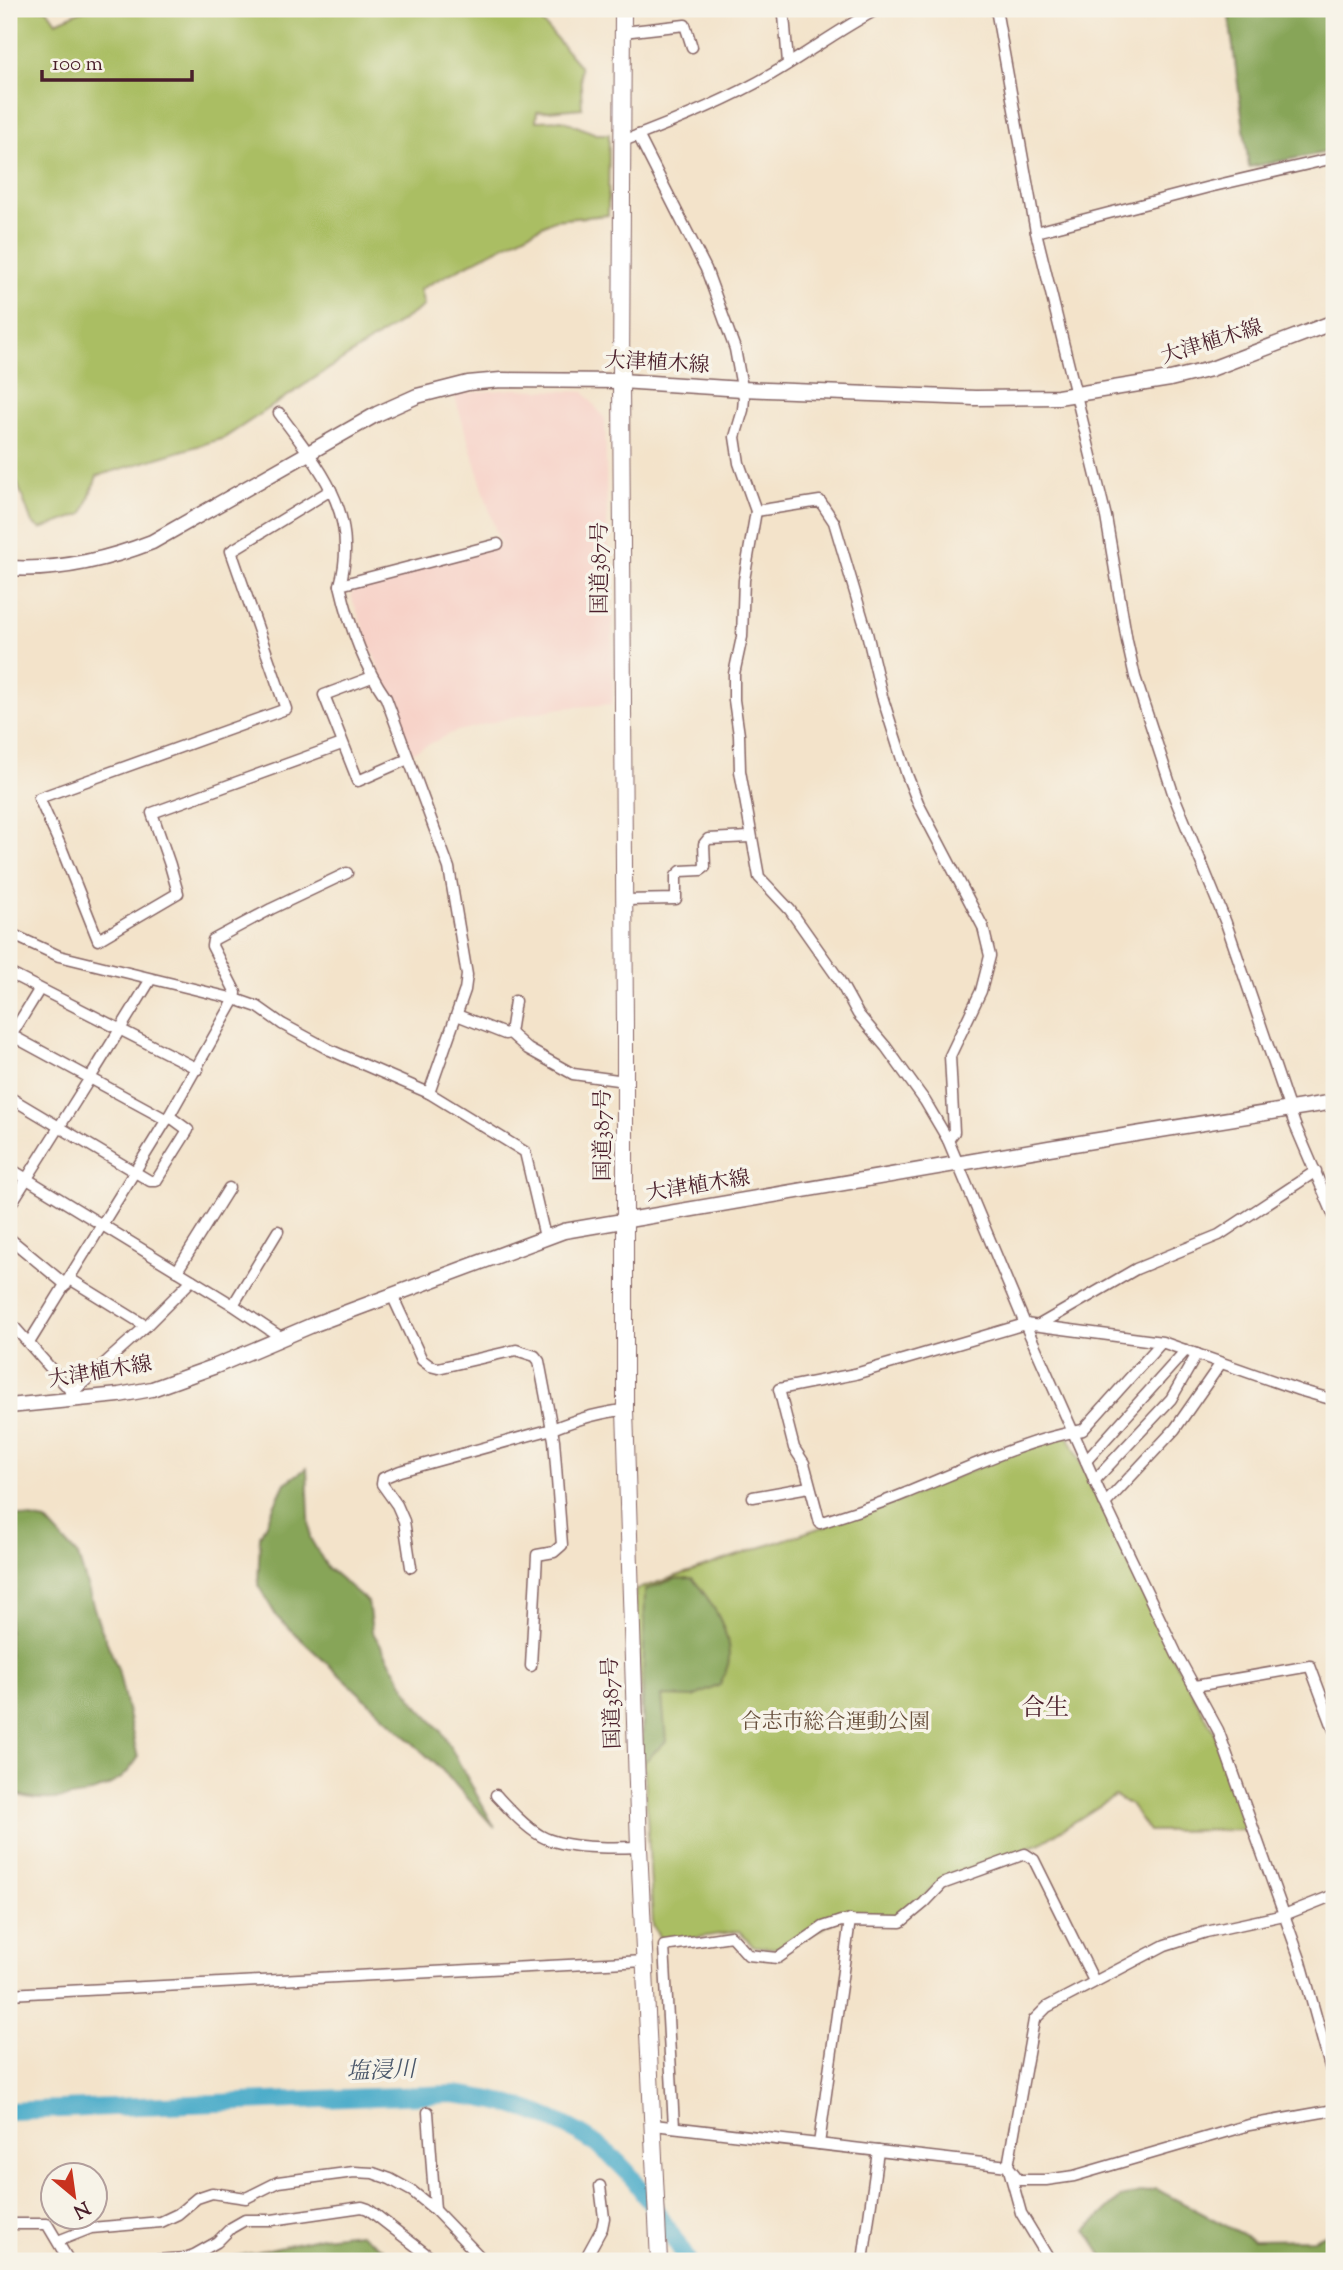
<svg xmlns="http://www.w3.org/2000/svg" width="1343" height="2270" font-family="'Sorts Mill Goudy','Noto Serif JP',serif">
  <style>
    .built { fill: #f7d1c7 }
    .green { fill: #aabe63; stroke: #7a6e47; stroke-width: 2 }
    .forest { fill: #87a559; stroke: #686242; stroke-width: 2 }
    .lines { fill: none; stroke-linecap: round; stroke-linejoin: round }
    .river { stroke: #4aabc9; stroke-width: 18 }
    .minor-casing { stroke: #856463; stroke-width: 13 }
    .major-casing { stroke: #856463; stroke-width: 17 }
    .highway-casing { stroke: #856463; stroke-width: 18 }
    .minor { stroke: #fff; stroke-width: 10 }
    .major { stroke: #fff; stroke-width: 14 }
    .highway { stroke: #fff; stroke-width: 16 }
    .labels { text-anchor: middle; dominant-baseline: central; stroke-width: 7; stroke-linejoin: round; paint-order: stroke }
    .street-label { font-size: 21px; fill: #4a1f2b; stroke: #f7f3e8 }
    .park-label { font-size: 21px; fill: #674f3c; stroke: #f7f3e8 }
    .water-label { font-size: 23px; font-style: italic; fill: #4a576a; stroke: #f7f3e8 }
    .quarter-label { font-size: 24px; fill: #4a1f2b; stroke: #f7f3e8 }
  </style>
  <rect width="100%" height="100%" fill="#f7f3e8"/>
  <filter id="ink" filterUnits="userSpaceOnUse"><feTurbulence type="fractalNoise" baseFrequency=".0143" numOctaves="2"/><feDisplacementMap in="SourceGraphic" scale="14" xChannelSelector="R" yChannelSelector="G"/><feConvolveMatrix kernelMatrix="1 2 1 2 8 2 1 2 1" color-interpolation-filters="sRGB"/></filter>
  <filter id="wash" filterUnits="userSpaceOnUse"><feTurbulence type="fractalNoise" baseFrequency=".00686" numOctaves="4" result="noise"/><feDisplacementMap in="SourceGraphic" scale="28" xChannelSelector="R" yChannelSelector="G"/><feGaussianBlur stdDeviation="1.57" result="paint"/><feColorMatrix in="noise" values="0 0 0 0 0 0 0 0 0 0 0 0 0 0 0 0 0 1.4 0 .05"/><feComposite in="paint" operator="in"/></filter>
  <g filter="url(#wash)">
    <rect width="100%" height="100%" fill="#f3e3ca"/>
    <polygon class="built" points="515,389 584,392 605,419 607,519 612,610 613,704 561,708 513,717 454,732 411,753 351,596 355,585 500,545 454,394"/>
    <g class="green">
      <polygon points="9,9 47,9 56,22 86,9 531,9 580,66 582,108 537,112 536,121 562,120 596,134 609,134 608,215 554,220 420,289 424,306 224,438 97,476 83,514 41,529 32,523 9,460"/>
      <polygon points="1068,1435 1173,1657 1214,1732 1250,1830 1149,1831 1130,1805 1115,1796 1041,1843 940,1881 900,1920 842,1917 784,1949 753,1946 739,1931 662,1943 653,1926 635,1590 905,1499 995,1460"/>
    </g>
    <g class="forest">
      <polygon points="1228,9 1334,9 1334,151 1249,167"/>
      <polygon points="307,1468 310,1538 327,1567 368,1602 372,1631 415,1703 442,1732 495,1828 441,1769 277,1617 258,1585 260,1536 285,1483"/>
      <path d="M14 1515 46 1521 78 1556 98 1621 118 1669 138 1758C133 1765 127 1774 120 1779 90 1798 41 1807 9 1791V1516Z"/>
      <path d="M692 1578C710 1599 730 1628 729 1658 729 1667 723 1677 720 1685L693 1697 662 1696 666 1741 642 1764 645 1590 674 1579Z"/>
      <polygon points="1156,2189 1253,2240 1314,2239 1334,2230 1334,2261 1106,2261 1086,2230 1120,2198"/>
      <polygon points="360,2233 399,2261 218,2261 321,2237"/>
    </g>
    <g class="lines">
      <path class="river" d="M9 2111 453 2094C519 2101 591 2126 634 2180 654 2206 671 2234 688 2261"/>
    </g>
  </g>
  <g filter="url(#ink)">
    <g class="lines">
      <defs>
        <g id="minor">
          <polyline points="996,9 1036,232 1106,517 1127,641 1135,677 1174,796 1226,923 1295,1125 1334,1216"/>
          <polyline points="784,15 788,63"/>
          <polyline points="623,32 685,25 692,47"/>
          <polyline points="638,135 706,269 735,349 744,398 743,410 735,437 739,463 756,511 744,580 742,637 734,674 734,700 739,735 740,771 759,877 790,910 838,978 858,1014 886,1047 925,1101 948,1140 1025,1324 1105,1504 1177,1655 1218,1730 1301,1962 1334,2081"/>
          <path d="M623 141C674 122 726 101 772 74 808 53 841 28 878 9"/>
          <polyline points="1036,232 1209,187 1334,158"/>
          <path d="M279 413C319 468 360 512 340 585"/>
          <polyline points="331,490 231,551 286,709 39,798 61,847 98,940 178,893 170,865 152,813 342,744"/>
          <polyline points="756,511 820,501 834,522 867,633 882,696 907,775 919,805 983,927 990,956 981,991 950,1056 954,1132 948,1140"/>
          <polyline points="372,677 324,695 358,781 408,759"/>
          <polyline points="625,900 676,899 676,876 681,871 701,870 705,867 704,844 708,839 750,837"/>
          <polyline points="9,933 59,956 235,999 258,1007 282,1024 330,1050 429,1093 525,1152 545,1237"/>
          <polyline points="9,973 198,1069"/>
          <polyline points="151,979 90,1078 167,1120"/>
          <polyline points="457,1015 505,1034 510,1033 528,1049 573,1074 625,1081"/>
          <polyline points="510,1033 515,1001"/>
          <polyline points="9,1034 90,1078 9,1207"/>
          <polyline points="9,1039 39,990"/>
          <path d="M429 1093 465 990 467 975 449 868 386 698C363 665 349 624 340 585L498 544"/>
          <polyline points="9,1097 150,1181 156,1181 188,1130 169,1116"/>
          <polyline points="9,1168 233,1305 282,1338"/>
          <polyline points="9,1238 66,1285"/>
          <polyline points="177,1271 229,1188"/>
          <polyline points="70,1279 146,1326 73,1392"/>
          <polyline points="392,1295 422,1360 430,1366 438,1368 516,1350 535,1356 539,1361 554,1440 562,1545 554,1552 537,1555 531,1666"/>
          <polyline points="233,1305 278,1231"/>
          <polyline points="9,1321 76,1397"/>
          <polyline points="1039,1325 1136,1269 1219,1235 1316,1171"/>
          <polyline points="146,1326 192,1280"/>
          <path d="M1162 1342 1083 1430C1021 1441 964 1470 906 1493 878 1505 849 1513 820 1523L804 1463 794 1448 779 1389 855 1374 1025 1324 1162 1342 1299 1390 1334 1400"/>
          <polyline points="29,1343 169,1116 235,999 236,993 212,946 213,940 271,909 347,873"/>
          <polyline points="1086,1461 1186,1350"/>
          <polyline points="1094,1481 1171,1399 1197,1354"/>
          <polyline points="753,1497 809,1487"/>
          <polyline points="1105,1504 1175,1429 1221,1363"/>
          <path d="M411 1567 404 1521 397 1505 382 1484 383 1478 400 1471 552 1429C575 1420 600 1412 625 1410"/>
          <polyline points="1195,1686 1310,1666 1334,1730"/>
          <path d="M496 1795C509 1809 524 1826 541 1836 565 1849 611 1848 639 1847"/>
          <polyline points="9,1994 645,1961"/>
          <polyline points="428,2112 435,2210"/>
          <polyline points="654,2125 1008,2166 1019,2180 1046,2180 1074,2176 1249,2125 1334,2110"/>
          <polyline points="674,2127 664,1946 731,1936 748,1955 778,1958 823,1927 841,1921 901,1922 924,1903 942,1884 1025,1854 1034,1860 1094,1981"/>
          <polyline points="819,2144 850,1920"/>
          <polyline points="9,2224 47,2224 69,2261"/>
          <polyline points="58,2241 91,2228 161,2222 178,2214 197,2198 212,2193 246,2198 278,2182 354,2172 373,2173 390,2179 412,2191 435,2210 484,2261"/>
          <polyline points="142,2261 185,2258 194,2255 217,2242 231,2228 245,2220 272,2220 362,2207 368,2209 435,2261"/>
          <polyline points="584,2261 602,2228 604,2218 600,2186"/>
          <polyline points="863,2261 878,2151"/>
          <polyline points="1050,2261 1021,2213 1008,2166 1034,2020 1047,2007 1165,1945 1206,1932 1284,1915 1334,1895"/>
        </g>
        <g id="major">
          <path d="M9 568C58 571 106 560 152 542L377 414 417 396 468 383 501 380 621 381 742 389 975 398 1058 397 1170 379 1211 369 1334 322"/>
          <polyline points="9,1406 119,1395 152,1389 216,1366 315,1324 564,1231 1049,1148 1334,1102"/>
        </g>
        <polyline id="highway" points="623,9 621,381 625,1028 625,1410 639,1847 659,2261"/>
      </defs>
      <use href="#minor" class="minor-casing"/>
      <use href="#major" class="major-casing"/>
      <use href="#highway" class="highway-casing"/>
      <use href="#minor" class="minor"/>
      <use href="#major" class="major"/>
      <use href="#highway" class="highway"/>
    </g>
  </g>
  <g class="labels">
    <g class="street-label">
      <text transform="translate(1212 343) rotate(-17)">大津植木線</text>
      <text transform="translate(657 364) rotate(3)">大津植木線</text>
      <text transform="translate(601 568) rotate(-90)">国道387号</text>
      <text transform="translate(604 1135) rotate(-90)">国道387号</text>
      <text transform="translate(698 1187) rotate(-9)">大津植木線</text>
      <text transform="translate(100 1373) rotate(-9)">大津植木線</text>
      <text transform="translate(613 1703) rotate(-92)">国道387号</text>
    </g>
    <g class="park-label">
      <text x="835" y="1723">合志市総合運動公園</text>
    </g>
    <g class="water-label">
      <text transform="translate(381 2072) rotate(-2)">塩浸川</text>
    </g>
    <g class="quarter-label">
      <text x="1045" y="1709">合生</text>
    </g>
  </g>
  <rect width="1343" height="2270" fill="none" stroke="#f7f3e8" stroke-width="35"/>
  <g transform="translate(74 2196) rotate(151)"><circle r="33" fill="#f7f3e8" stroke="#b29e9c" stroke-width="2"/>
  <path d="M0-5L12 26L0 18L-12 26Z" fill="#c8321e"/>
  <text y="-10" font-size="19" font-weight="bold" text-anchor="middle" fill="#4a1f2b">N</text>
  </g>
  <path d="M42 70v10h150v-10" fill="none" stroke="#4a1f2b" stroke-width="3.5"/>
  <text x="52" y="70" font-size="21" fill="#4a1f2b" stroke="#f7f3e8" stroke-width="5" paint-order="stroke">100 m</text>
</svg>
